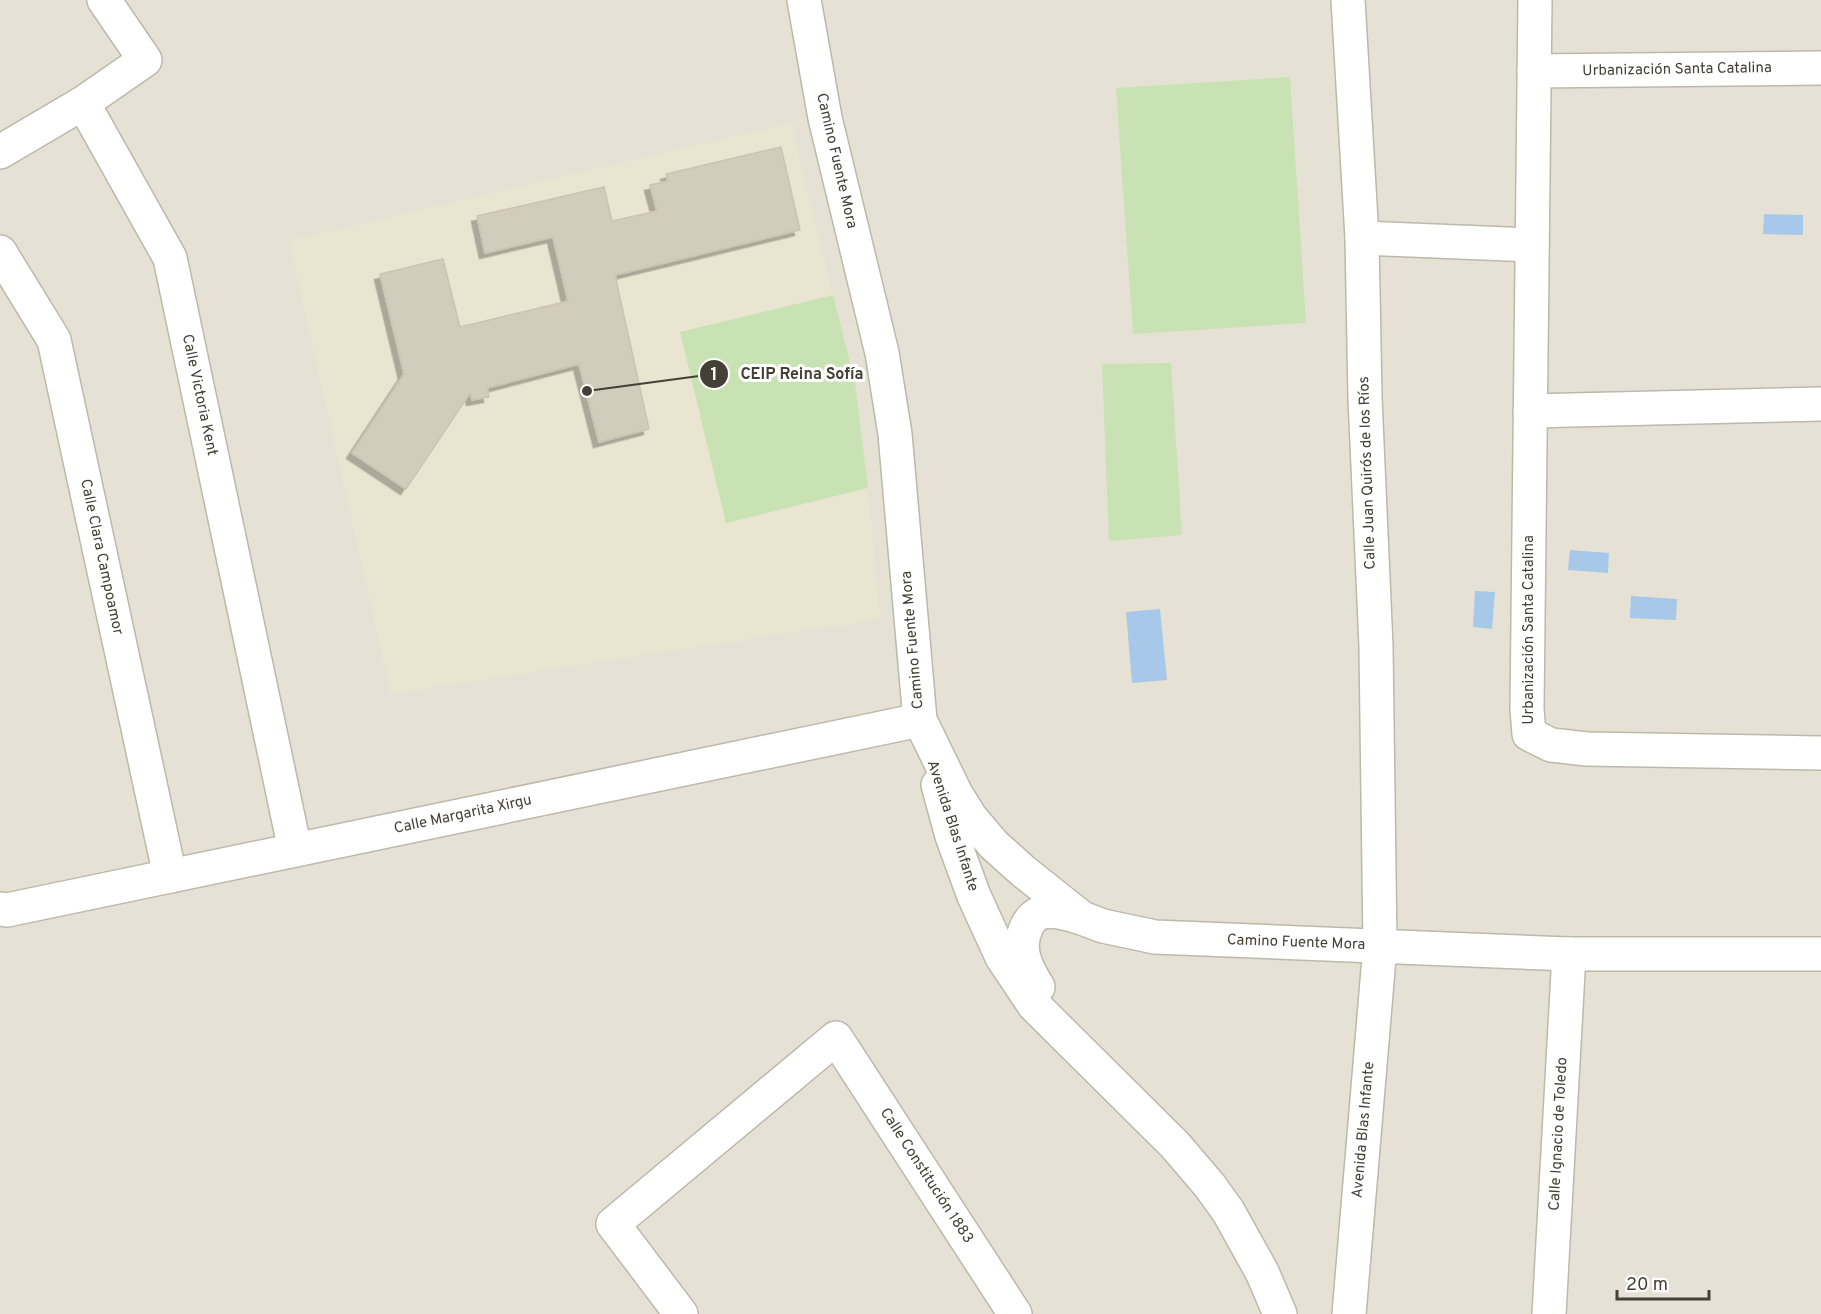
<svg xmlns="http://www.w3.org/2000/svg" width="1821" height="1314" font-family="Overpass,sans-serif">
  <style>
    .residential { fill: #e5e2d5 }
    .education { fill: #e9e5d1 }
    .green { fill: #c8e2b3 }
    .water { fill: #a8c8e9 }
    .building { fill: #d2ccbd; stroke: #ccc4b1; stroke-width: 1.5; filter: url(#shadow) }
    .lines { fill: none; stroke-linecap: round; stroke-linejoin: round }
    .minor-casing { stroke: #bcb8aa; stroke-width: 36 }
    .minor { stroke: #fff; stroke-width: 33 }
    .labels { text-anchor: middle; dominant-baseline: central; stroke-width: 6; stroke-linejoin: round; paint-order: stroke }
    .street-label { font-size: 15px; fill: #444036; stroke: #fff }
    .leader { fill: none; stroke: #444036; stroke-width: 2 }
    .callout-dot { fill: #444036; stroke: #fff; stroke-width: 2 }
    .mark-label { font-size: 18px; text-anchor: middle; font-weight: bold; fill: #fff }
    .callout-label { font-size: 16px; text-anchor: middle; font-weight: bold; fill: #444036; stroke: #fff; stroke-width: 6; stroke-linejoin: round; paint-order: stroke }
  </style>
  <defs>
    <filter id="shadow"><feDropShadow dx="-5.5" dy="5.5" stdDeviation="0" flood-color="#0004"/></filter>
  </defs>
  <rect width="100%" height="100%" fill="#f1efe6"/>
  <rect class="residential" x="0" y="0" width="1821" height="1314"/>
  <polygon class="education" points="791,123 833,295 868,488 880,619 391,694 289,241"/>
  <g class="green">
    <polygon points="1290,77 1306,323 1133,334 1116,88"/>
    <polygon points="833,295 855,383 868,488 726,523 680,332"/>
    <polygon points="1171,363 1182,535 1109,541 1102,364"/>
  </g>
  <g class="water">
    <polygon points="1764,214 1803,215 1803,235 1763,234"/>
    <polygon points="1570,550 1609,553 1608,573 1568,570"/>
    <polygon points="1475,591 1495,592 1492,629 1473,627"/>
    <polygon points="1631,596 1677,599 1676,620 1630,618"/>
    <polygon points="1160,609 1167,680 1132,683 1126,612"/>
  </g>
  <polygon class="building" points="781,147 800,230 615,275 649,429 599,442 579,364 487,388 489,397 472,400 470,393 406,489 352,453 404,374 380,274 443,259 460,327 568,301 553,237 485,253 477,216 604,187 612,221 657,211 650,185 668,181 666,174"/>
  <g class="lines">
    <defs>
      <g id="minor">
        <polyline points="104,0 145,60 83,103 170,258 295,850"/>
        <polyline points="804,0 825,118 882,353 895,434 920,720 956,794 971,818 994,845 1023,871 1082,918 1103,926 1155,937 1569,954 1821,954"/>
        <polyline points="1348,0 1362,238 1365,398 1376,646 1380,946 1349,1314"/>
        <polyline points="1535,0 1527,709 1529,734 1551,745 1587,749 1821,753"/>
        <polyline points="1534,71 1821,68"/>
        <polyline points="0,152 83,103"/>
        <polyline points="1362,238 1532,245"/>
        <polyline points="0,252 54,340 170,876"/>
        <polyline points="1530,411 1821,404"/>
        <polyline points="938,785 952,836 974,896 1002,957 1034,1005 1175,1145 1210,1186 1228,1211 1262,1272 1280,1314"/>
        <polyline points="0,909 7,910 920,720"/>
        <path d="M1038 987C1026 968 1016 948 1027 926 1030 919 1037 913 1044 912 1057 910 1070 914 1082 918"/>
        <polyline points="681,1314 613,1224 836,1038 1015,1314"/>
        <polyline points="1549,1314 1569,954"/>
      </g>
    </defs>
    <use href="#minor" class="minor-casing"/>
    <use href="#minor" class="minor"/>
  </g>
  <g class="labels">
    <g class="street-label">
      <text transform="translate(1677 70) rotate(-1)">Urbanización Santa Catalina</text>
      <text transform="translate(836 161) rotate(77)">Camino Fuente Mora</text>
      <text transform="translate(199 395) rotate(78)">Calle Victoria Kent</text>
      <text transform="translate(1368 473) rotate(-92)">Calle Juan Quirós de los Ríos</text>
      <text transform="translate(101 557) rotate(78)">Calle Clara Campoamor</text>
      <text transform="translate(1529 630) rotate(-90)">Urbanización Santa Catalina</text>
      <text transform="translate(913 640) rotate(-95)">Camino Fuente Mora</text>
      <text transform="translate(463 815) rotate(-12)">Calle Margarita Xirgu</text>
      <text transform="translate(952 826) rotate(72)">Avenida Blas Infante</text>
      <text transform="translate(1296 943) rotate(2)">Camino Fuente Mora</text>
      <text transform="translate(1364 1130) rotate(-85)">Avenida Blas Infante</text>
      <text transform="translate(1559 1134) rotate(-87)">Calle Ignacio de Toledo</text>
      <text transform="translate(926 1176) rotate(57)">Calle Constitución 1883</text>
    </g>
  </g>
  <path class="leader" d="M587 391L714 374"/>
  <g class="callout-dot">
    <circle cx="587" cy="391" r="6"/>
    <circle cx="714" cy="374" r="15"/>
  </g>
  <g class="mark-label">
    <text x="714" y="380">1</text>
  </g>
  <g class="callout-label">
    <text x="802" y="379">CEIP Reina Sofía</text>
  </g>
  <path d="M1617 1290v9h92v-9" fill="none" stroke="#444036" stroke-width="3"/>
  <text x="1626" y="1290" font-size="18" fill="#444036" stroke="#ffffff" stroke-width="4.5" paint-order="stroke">20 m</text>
</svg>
